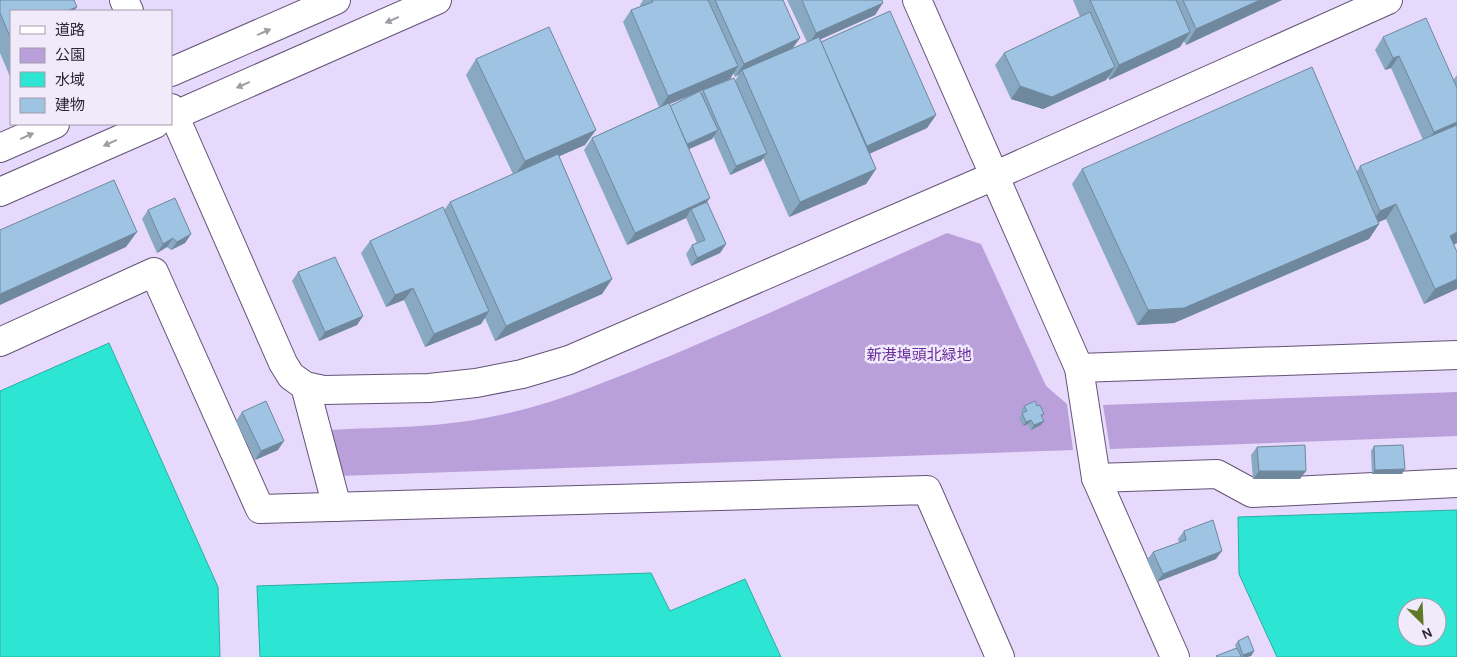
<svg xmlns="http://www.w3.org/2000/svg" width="1457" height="657" font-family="Karla,'Noto Sans JP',sans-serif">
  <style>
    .green { fill: #b9a0db }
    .water { fill: #2ce5d2; stroke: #2caca3; fill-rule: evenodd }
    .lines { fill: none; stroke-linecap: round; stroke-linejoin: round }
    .minor-casing { stroke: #635377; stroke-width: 30 }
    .minor { stroke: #fff; stroke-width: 28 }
    .wall { fill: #89a8c2; fill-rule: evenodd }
    .shaded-wall { fill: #6f889e }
    .building { fill: #9fc3e2; stroke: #6f889e }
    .oneway { fill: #a09da5 }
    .labels { text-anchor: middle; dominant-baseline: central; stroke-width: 5; stroke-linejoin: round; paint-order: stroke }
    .park-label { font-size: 15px; fill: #682e9c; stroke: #f1eafb }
  </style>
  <rect width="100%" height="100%" fill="#e7d9fb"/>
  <g class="green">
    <path d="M947 233 981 244 1046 386 1067 404 1073 450 339 476 329 430C383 427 441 428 495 416 556 404 612 379 670 356 763 317 855 274 947 233Z"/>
    <polygon points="1457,392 1457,436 1110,449 1103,405"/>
  </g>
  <g class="water">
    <polygon points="109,343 218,587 220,657 0,657 0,391"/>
    <path d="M1457 510V657H1277L1239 574 1238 517ZM1407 607H1437V637H1407Z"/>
    <polygon points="651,573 670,611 745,579 781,657 260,657 257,586"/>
  </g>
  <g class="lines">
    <defs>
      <g id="minor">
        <polyline points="124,0 129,11"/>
        <polyline points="917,0 1079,368 1096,478 1175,657"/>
        <polyline points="171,72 336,0"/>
        <polyline points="171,108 283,363 291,376 305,386 323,390 429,388 476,383 522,374 569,360 994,176 1388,0"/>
        <polyline points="171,117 437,0"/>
        <polyline points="0,148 55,124"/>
        <polyline points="0,192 155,124"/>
        <polyline points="0,342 154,272 260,509 927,490 1000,657"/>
        <polyline points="1079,368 1457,355"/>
        <polyline points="305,386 337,507"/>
        <polyline points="1096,478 1217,474 1252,493 1457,483"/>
      </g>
    </defs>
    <use href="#minor" class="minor-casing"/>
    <use href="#minor" class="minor"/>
  </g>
  <g class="wall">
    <polygon points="0,0 11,11 11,79 0,53"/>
    <path d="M643 0H783L800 38 792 49 807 42 787 0H882L875 15 820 39 821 42 936 115 927 128 870 153 876 169 866 184 789 217 763 158 761 161 730 175 713 136 712 139 689 149 707 202 726 244 720 253 691 266 686 254 692 245 697 243 686 218 627 245 584 150 592 138 659 107 623 22 631 10 641 7 640 5ZM733 73 735 77 739 74 735 81 703 90 701 93 700 91 730 79ZM697 92 670 106 669 104Z"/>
    <polygon points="1073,0 1282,0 1186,45 1184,41 1180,47 1109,80 1108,77 1106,80 1043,109 1011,99 995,65 1004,53 1080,17"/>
    <polygon points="1383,37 1453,80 1457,75 1457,243 1454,245 1457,252 1457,289 1424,304 1386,219 1379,222 1379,224 1369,239 1174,323 1137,325 1072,184 1082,169 1357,171 1360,166 1423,140 1391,68 1385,70 1375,50"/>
    <polygon points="476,59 585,145 559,156 612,279 602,294 495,341 485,318 481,324 425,347 404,300 386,307 361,253 370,241 444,210 450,202 513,174 466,75"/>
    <polygon points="148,210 191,234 185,243 171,250 167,247 157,253 142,219"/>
    <polygon points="298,272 363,316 357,325 319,341 292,281"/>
    <polygon points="1024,406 1037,406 1044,414 1042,417 1041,425 1031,430 1028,424 1023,426 1019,418 1022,413 1021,410"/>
    <polygon points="242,412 278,450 255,460 236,421"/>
    <polygon points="1374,446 1402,474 1372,474 1371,451"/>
    <polygon points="1257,447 1300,479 1253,479 1251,455"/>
    <polygon points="1184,531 1216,559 1157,582 1147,560 1153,552 1179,543 1178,539"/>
    <polygon points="1238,641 1254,651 1251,656 1247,657 1216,657 1216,656 1236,648 1235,645"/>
  </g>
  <g class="shaded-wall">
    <polygon points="1260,0 1282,0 1186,45 1196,29"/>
    <polygon points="883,3 875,15 808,45 816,33"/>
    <polygon points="77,7 74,11 66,11"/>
    <polygon points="1190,32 1180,47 1109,80 1119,65"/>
    <polygon points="800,38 791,50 742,70 739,74 735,77 744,64"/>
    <polygon points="1399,56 1391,68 1385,70 1393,58"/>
    <polygon points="738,66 730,79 660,108 668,96"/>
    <polygon points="1115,67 1106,80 1043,109 1011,99 1020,86"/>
    <polygon points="936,115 927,128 858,159 866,146"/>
    <polygon points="1457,122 1457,130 1425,144 1434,132"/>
    <polygon points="596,130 585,145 514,176 525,161"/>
    <polygon points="718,130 712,139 680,153 686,145"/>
    <polygon points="767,153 761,161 730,175 736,166"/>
    <polygon points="876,169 866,184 789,217 800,202"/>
    <polygon points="710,198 701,210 691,209 686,218 627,245 635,233"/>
    <polygon points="1396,204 1386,219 1369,226 1380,211"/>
    <polygon points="1379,224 1369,239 1174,323 1137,325 1148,310"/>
    <polygon points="137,232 126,247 0,305 0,294"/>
    <polygon points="1457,232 1457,243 1439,251 1450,236"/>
    <polygon points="191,234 185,243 171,250 177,242"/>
    <polygon points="173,238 167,247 157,253 163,244"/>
    <polygon points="726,244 720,253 691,266 697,258"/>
    <polygon points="612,279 602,294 495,341 506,326"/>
    <polygon points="1457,279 1457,289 1424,304 1435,289"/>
    <polygon points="413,288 404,300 386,307 395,295"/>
    <polygon points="489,311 481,324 425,347 434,334"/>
    <polygon points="363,316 357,325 319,341 325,332"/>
    <polygon points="1031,420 1028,424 1023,426 1026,422"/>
    <polygon points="1044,421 1041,425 1031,430 1034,425"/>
    <polygon points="284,441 278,450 255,460 261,451"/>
    <polygon points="1405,469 1402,474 1372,474 1375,470"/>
    <polygon points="1259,471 1306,471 1300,479 1253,479"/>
    <polygon points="1222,551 1216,559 1157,582 1163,574"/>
    <polygon points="1254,651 1251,656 1247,657 1242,657 1243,655"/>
  </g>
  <g class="building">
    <polygon points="0,0 74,0 77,7 66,11 11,11 11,39 0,13"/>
    <polygon points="652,0 708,0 738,66 668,96 631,10 653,2"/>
    <polygon points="715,0 783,0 800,38 744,64"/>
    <polygon points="802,0 882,0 883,3 816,33"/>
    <polygon points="1090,0 1176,0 1190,32 1119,65"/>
    <polygon points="1183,0 1260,0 1196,29"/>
    <polygon points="890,11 936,115 867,146 821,42"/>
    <polygon points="1090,12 1115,67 1052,97 1020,86 1004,53"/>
    <polygon points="1426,18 1457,88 1457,122 1434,132 1399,56 1393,58 1383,37"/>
    <polygon points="549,27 596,130 525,161 476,59"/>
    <polygon points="819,37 876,169 800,202 742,70"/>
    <polygon points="1312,67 1379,224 1184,308 1148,310 1082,169"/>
    <polygon points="734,78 767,153 736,166 703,90"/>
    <polygon points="700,91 718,130 687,144 670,106"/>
    <polygon points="669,103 710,198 635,233 592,138"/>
    <polygon points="1457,125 1457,232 1450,236 1457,252 1457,279 1435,289 1396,204 1380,211 1360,166"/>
    <polygon points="558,154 612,279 506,326 450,202"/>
    <polygon points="114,180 137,232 0,294 0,230"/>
    <polygon points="175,198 191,234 177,242 173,238 163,244 148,210"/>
    <polygon points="707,202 726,244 697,258 692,245 705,240 691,209"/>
    <polygon points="443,207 489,311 434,334 413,288 395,295 370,241"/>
    <polygon points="335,257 363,316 325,332 298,272"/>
    <polygon points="266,401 284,441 261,451 242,412"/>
    <polygon points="1035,401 1037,406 1040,405 1044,414 1041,415 1044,421 1034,425 1031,420 1026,422 1022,413 1027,411 1024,406"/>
    <polygon points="1305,445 1306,471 1259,471 1257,447"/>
    <polygon points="1403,445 1405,469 1375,470 1374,446"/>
    <polygon points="1213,520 1222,551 1163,574 1153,552 1186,540 1184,531"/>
    <polygon points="1248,636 1254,651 1243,655 1238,641"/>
    <polygon points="1237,648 1241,656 1239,657 1217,657 1216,656"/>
  </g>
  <defs><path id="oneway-solid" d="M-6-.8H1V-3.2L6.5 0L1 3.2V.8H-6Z" transform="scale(1.25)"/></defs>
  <g class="oneway">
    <use href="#oneway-solid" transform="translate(392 20) rotate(156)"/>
    <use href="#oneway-solid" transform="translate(264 32) rotate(-24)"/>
    <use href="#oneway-solid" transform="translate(243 85) rotate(156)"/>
    <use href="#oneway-solid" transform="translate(27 136) rotate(-24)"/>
    <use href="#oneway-solid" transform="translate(110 143) rotate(156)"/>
  </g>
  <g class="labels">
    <g class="park-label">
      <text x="919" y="355">新港埠頭北緑地</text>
    </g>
  </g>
  <rect x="10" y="10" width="162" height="115" fill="#f1eafb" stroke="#a39cac"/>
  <rect x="20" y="26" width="25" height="8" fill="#ffffff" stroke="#a39cac"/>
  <text x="55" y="35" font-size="15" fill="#2d2636">道路</text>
  <rect x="20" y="48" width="25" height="15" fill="#b9a0db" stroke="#a39cac"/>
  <text x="55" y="60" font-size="15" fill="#2d2636">公園</text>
  <rect x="20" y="72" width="25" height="15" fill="#2ce5d2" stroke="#a39cac"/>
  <text x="55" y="85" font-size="15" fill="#2d2636">水域</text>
  <rect x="20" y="98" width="25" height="15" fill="#9fc3e2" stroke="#a39cac"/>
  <text x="55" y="110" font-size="15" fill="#2d2636">建物</text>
  <g transform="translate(1422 622) rotate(156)"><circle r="24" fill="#f1eafb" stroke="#a39cac"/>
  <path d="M0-4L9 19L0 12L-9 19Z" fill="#60782a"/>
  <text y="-8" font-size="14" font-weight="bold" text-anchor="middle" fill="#2d2636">N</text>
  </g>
</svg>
